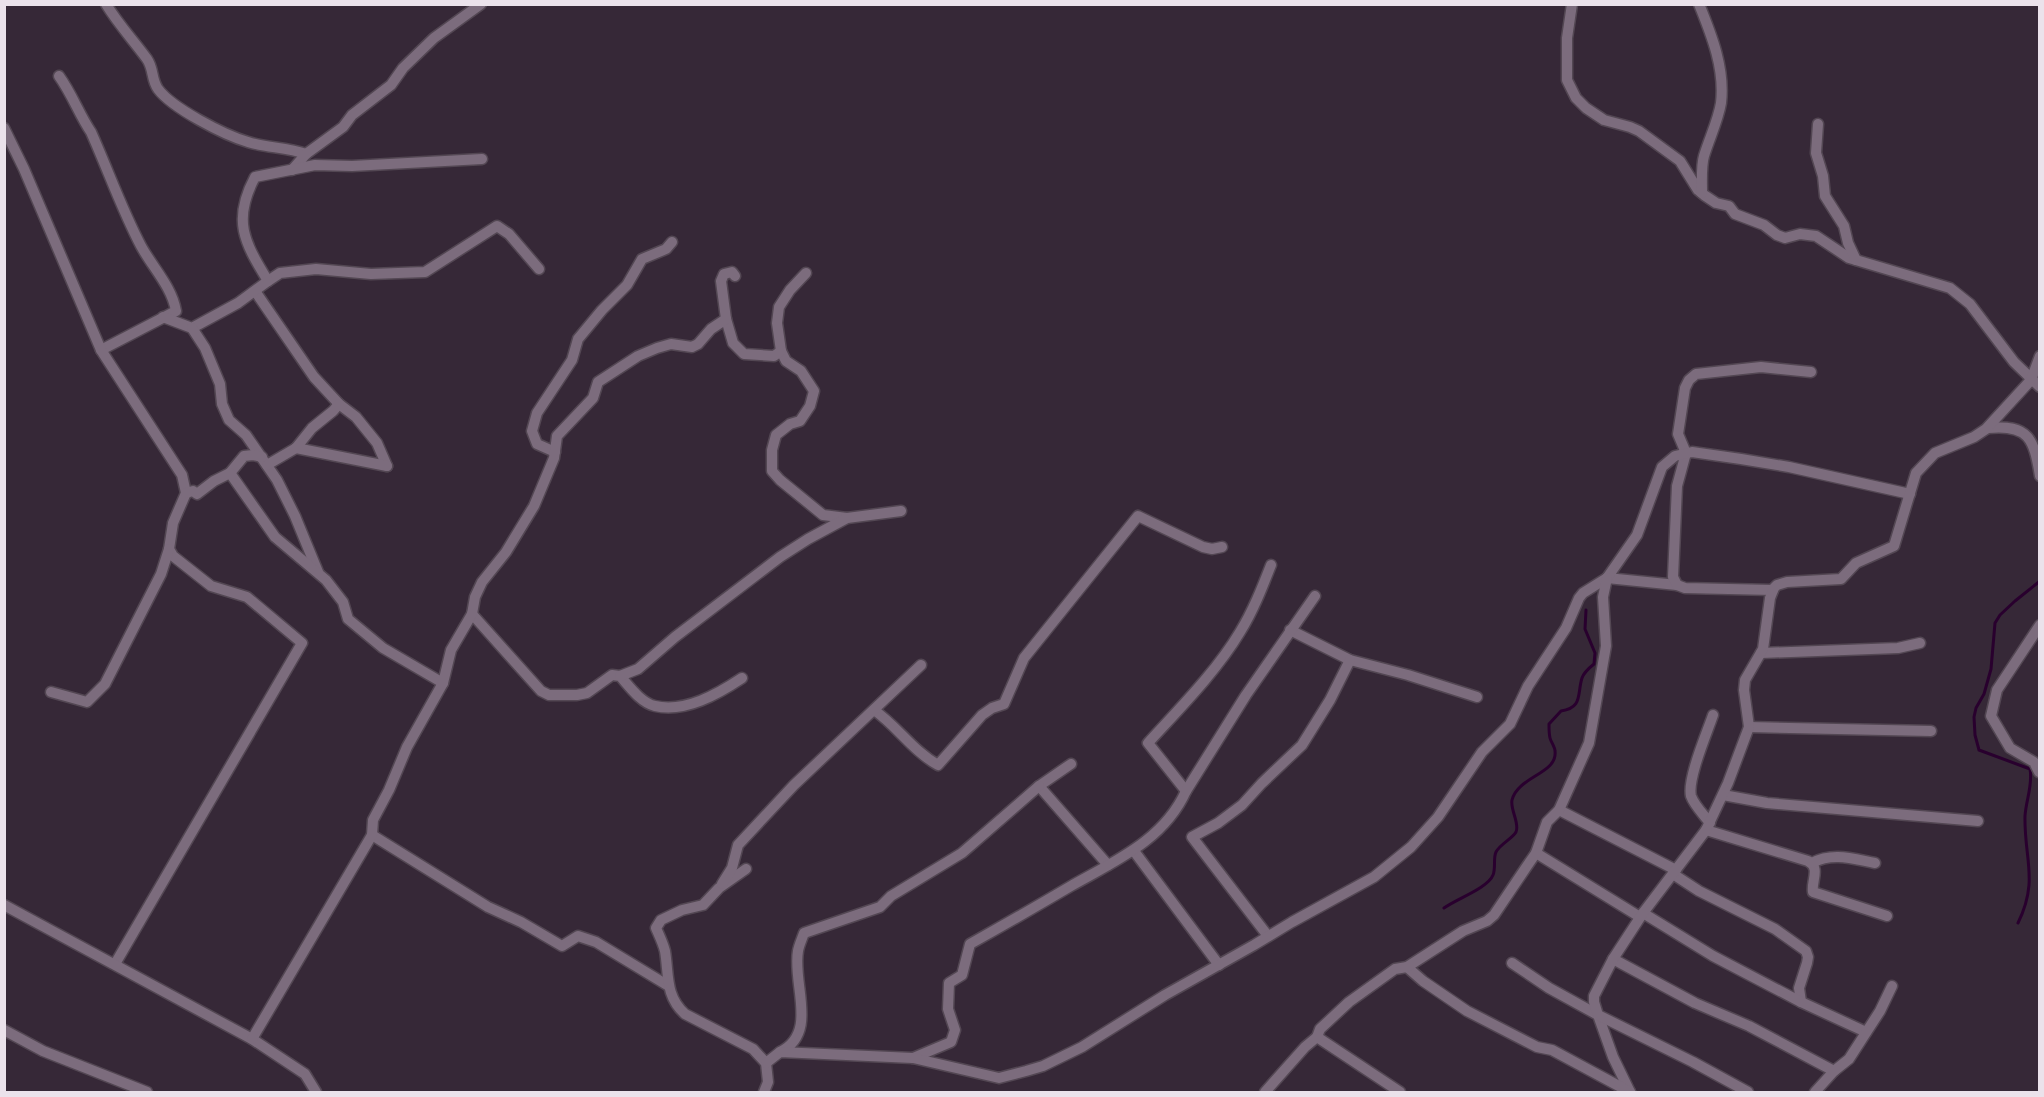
<svg xmlns="http://www.w3.org/2000/svg" width="2044" height="1097" font-family="Lora,serif">
  <style>
    .lines { fill: none; stroke-linecap: round; stroke-linejoin: round }
    .stream { stroke: #29002e; stroke-width: 3 }
    .minor-casing { stroke: #534753; stroke-width: 13 }
    .minor { stroke: #7c6c7d; stroke-width: 10 }
  </style>
  <rect width="100%" height="100%" fill="#362837"/>
  <g class="lines">
    <g class="stream">
      <path d="M1444 908C1456 899 1488 888 1493 875 1496 868 1493 858 1496 852 1500 844 1512 839 1516 832 1520 823 1510 810 1512 800 1518 776 1558 774 1555 751 1555 747 1551 742 1550 738 1549 734 1549 729 1549 724L1561 711C1583 708 1577 694 1582 678 1584 672 1589 668 1594 664L1595 653 1585 629 1586 610"/>
      <path d="M2018 923C2039 880 2024 859 2025 816 2026 800 2033 785 2030 769L1979 750 1975 735 1974 717 1976 708 1984 694 1991 669 1995 623 2000 615 2015 601 2040 581"/>
    </g>
    <defs>
      <g id="minor">
        <path d="M106 4C118 24 134 41 147 59 154 69 151 79 158 89 172 108 224 135 248 142 266 148 287 147 306 154"/>
        <polyline points="1572,4 1567,38 1567,80 1576,98 1586,108 1604,120 1630,127 1639,131 1680,161 1698,190 1704,195 1716,203 1729,206 1735,214 1764,225 1777,235 1785,238 1800,234 1816,236 1849,258 1950,288 1970,304 2014,362 2040,387"/>
        <path d="M1699 4C1712 36 1725 69 1721 103 1718 121 1709 139 1704 156 1701 166 1702 181 1702 193"/>
        <path d="M59 76C72 94 79 114 91 132 108 170 122 210 141 246 153 268 172 287 176 311L101 350"/>
        <polyline points="1818,124 1816,153 1823,176 1825,196 1844,226 1848,243 1856,260"/>
        <polyline points="4,128 24,169 101,350 182,475 186,493 173,523 169,549 173,556 211,586 247,597 302,643 115,964"/>
        <polyline points="292,170 306,154 343,127 352,115 391,85 403,68 434,38 481,4"/>
        <polyline points="806,273 790,290 779,307 777,323 781,351 786,361 801,371 814,391 810,406 800,421 790,424 776,435 772,450 772,471 780,480 823,515 847,518"/>
        <polyline points="268,281 280,273 316,269 371,274 425,272 497,226 509,234 539,269"/>
        <polyline points="255,291 314,377 339,404 356,417 377,443 387,466"/>
        <path d="M163 317 192 328 238 303 268 281C244 242 232 220 255 177L315 165 352 166 482 159"/>
        <polyline points="726,319 733,343 744,354 774,356 781,351"/>
        <polyline points="192,328 205,348 220,384 222,404 229,420 246,435 277,480 295,516 318,572"/>
        <path d="M1988 428C2029 424 2034 439 2040 476"/>
        <polyline points="296,448 387,466"/>
        <polyline points="555,452 537,444 532,431 537,413 572,360 578,339 602,310 627,285 642,259 666,249 672,242"/>
        <polyline points="267,465 296,448 312,428 333,411 339,404"/>
        <polyline points="230,473 244,456 253,455 262,457"/>
        <polyline points="186,493 193,491 197,494 214,481 230,473 275,537 326,580 343,602 348,619 383,648 443,683"/>
        <polyline points="1607,578 1677,585"/>
        <polyline points="1773,590 1685,588 1677,585 1673,577 1677,486 1686,453 1678,434 1685,388 1689,380 1696,374 1761,367 1811,372"/>
        <path d="M472 614 541 691 549 695H577L587 693 612 675 620 676C629 686 641 703 655 706 685 713 718 694 742 678"/>
        <polyline points="1290,630 1350,660 1408,675 1477,697"/>
        <polyline points="1761,653 1898,648 1920,643"/>
        <polyline points="620,676 638,669 675,637 780,557 808,539 847,518 901,511"/>
        <polyline points="51,692 87,702 105,684 161,574 169,549"/>
        <path d="M874 710C897 726 913 751 938 765L982 715 992 708 1004 704 1024 658 1138 516 1203 547 1212 549 1222 547"/>
        <polyline points="1749,727 1931,731"/>
        <polyline points="1071,764 1039,786 1108,865"/>
        <polyline points="2039,772 2034,762 2010,748 1991,716 1997,690 2040,625"/>
        <path d="M1186 791 1148 743C1179 709 1216 672 1240 632 1253 611 1262 588 1271 565"/>
        <polyline points="1723,795 1767,803 1978,821"/>
        <polyline points="1559,810 1676,870"/>
        <path d="M1710 823C1704 815 1694 805 1691 796 1687 779 1707 733 1713 715"/>
        <path d="M1706 830 1808 861C1821 868 1811 881 1813 892L1887 916"/>
        <polyline points="372,835 488,907 521,922 562,946 578,936 596,942 667,985"/>
        <polyline points="1134,851 1219,965"/>
        <polyline points="1536,853 1640,917"/>
        <path d="M1812 863C1833 852 1853 859 1875 863"/>
        <path d="M746 869 719 888 703 905 682 910 661 920 656 928C659 935 663 943 665 951 669 975 665 996 685 1014L753 1049 766 1063 768 1082 764 1092"/>
        <polyline points="1673,874 1699,891 1775,929 1806,951 1808,957 1807,963 1799,988 1801,1002"/>
        <polyline points="722,884 732,868 738,845 794,785 921,665"/>
        <polyline points="4,905 252,1039 305,1074 316,1092"/>
        <polyline points="1643,913 1713,956 1801,1002 1866,1032"/>
        <polyline points="1268,936 1192,837 1218,823 1242,805 1262,783 1302,745 1330,700 1350,660"/>
        <polyline points="1613,959 1695,1003 1749,1026 1834,1071"/>
        <polyline points="1512,963 1549,988 1598,1015 1613,1057 1630,1092"/>
        <polyline points="1407,967 1423,981 1467,1011 1537,1047 1552,1050 1630,1092"/>
        <polyline points="4,1030 43,1051 147,1092"/>
        <polyline points="1317,1037 1400,1092"/>
        <polyline points="252,1039 372,835 373,820 389,790 407,747 443,683 451,650 472,614 475,597 482,582 506,552 534,506 554,458 557,436 593,398 598,382 638,356 657,348 671,344 692,347 698,344 711,329 726,319 721,281 724,274 732,272 735,276"/>
        <path d="M780 1052C819 1033 792 984 798 951 799 945 802 939 804 933L880 907 891 896 962 853 1039 786"/>
        <path d="M913 1058 951 1042 955 1030 948 1009 949 983 962 975 970 944C1004 925 1037 906 1071 886 1115 861 1164 840 1186 791L1246 695 1315 596"/>
        <polyline points="766,1063 780,1052 913,1058 999,1078 1026,1071 1043,1066 1082,1047 1165,995 1254,945 1292,922 1374,877 1411,847 1438,817 1482,752 1510,724 1528,686 1566,628 1579,598 1583,593 1607,578 1637,535 1662,467 1675,456 1692,452 1741,459 1789,467 1910,494"/>
        <polyline points="1265,1092 1305,1047 1317,1037 1320,1029 1349,1002 1395,969 1407,967 1463,931 1487,921 1494,915 1527,866 1536,853 1547,822 1559,810 1589,743 1606,646 1603,597 1607,578"/>
        <polyline points="1748,1092 1693,1062 1598,1015 1594,1002 1594,996 1613,959 1643,913 1706,830 1728,783 1749,727 1744,690 1745,680 1763,649 1770,598 1774,588 1777,585 1787,582 1841,579 1856,563 1894,546 1916,473 1935,453 1974,437 1986,429 2031,380 2040,356"/>
        <polyline points="1815,1092 1834,1071 1849,1059 1880,1011 1892,986"/>
      </g>
    </defs>
    <use href="#minor" class="minor-casing"/>
    <use href="#minor" class="minor"/>
  </g>
  <rect width="2044" height="1097" fill="none" stroke="#ebe2eb" stroke-width="12"/>
</svg>
